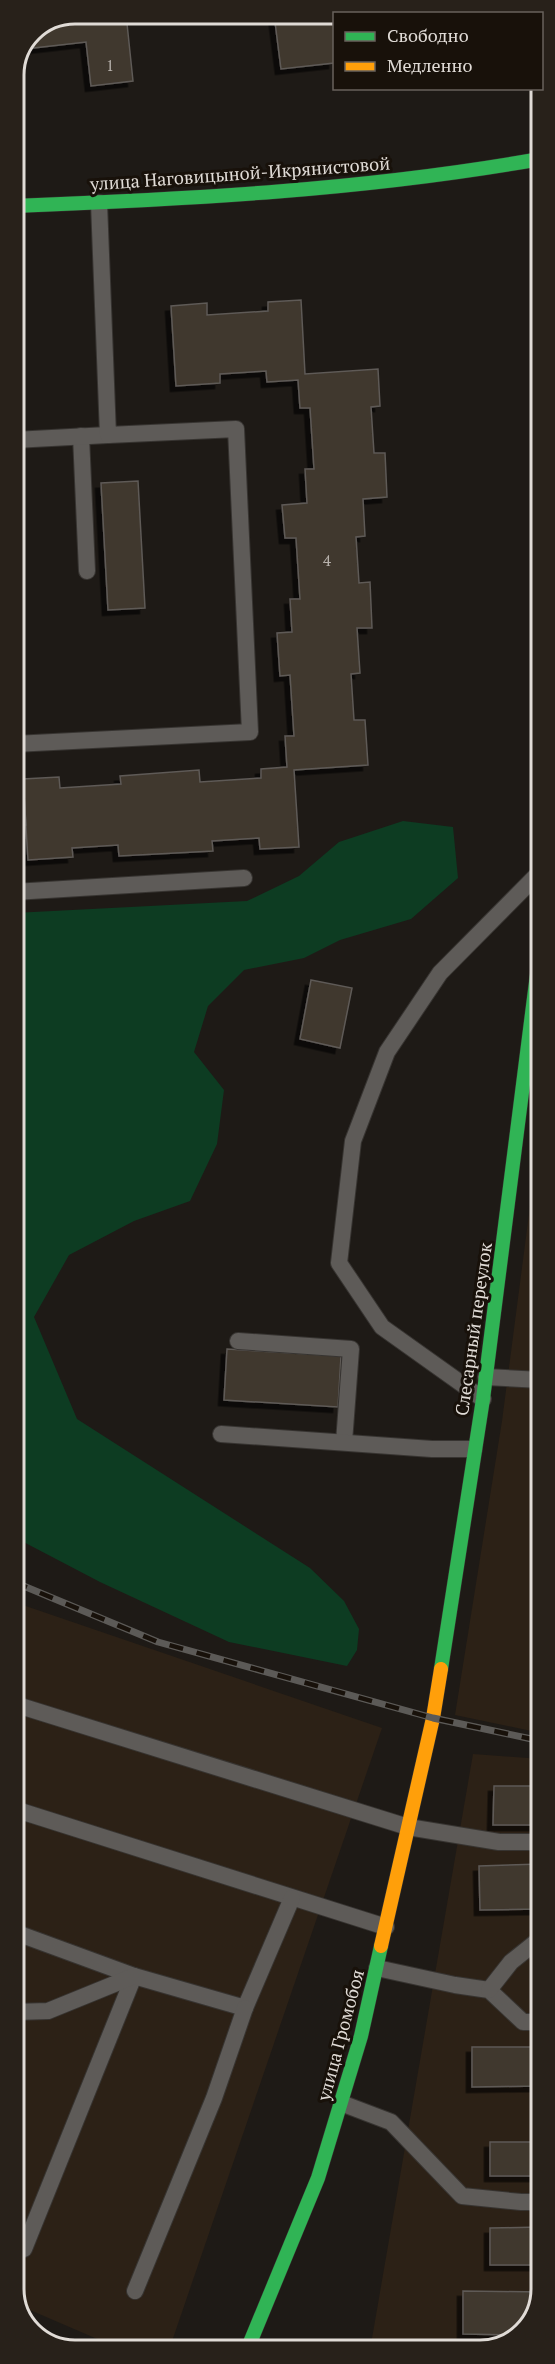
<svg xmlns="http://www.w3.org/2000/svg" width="555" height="2364" font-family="'PT Serif',serif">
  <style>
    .built { fill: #2c2116 }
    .green { fill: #0d3c22 }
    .building { fill: #3f372d; stroke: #5e5a57; stroke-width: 1.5; filter: url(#shadow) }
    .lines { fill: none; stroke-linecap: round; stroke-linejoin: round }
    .lane-casing { stroke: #373431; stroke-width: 18 }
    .fast-casing { stroke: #373431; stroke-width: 15 }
    .slow-casing { stroke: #373431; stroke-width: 15 }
    .lane { stroke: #5e5b58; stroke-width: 16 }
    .fast { stroke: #30b455; stroke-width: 14 }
    .slow { stroke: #ff9f0a; stroke-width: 14 }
    .rail-casing { stroke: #5c5a57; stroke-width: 7 }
    .rail { stroke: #18110a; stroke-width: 4.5; stroke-dasharray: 14; stroke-linecap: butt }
    .labels { text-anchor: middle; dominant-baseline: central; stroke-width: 6; stroke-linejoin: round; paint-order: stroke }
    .number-label { font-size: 15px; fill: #b8b2ac }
    .street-label { font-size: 18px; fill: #e0dbd6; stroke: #18110a }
    .rim { fill: none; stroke: #e0dbd6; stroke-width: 3 }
  </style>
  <defs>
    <filter id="shadow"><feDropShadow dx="-5.5" dy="5.5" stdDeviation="0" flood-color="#0009"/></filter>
  </defs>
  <rect width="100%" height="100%" fill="#1e1a16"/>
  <g class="built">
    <polygon points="541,1122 541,1733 455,1715 502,1421"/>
    <polygon points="14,1602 382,1728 169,2350 123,2350 16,2304 15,2301"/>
    <polygon points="473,1754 541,1759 541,2290 527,2329 492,2349 370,2350"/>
  </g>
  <polygon class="green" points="403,821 453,827 458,878 411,919 340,940 304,958 244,970 208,1006 194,1052 224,1090 217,1144 190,1201 134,1221 69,1255 34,1317 77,1419 310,1568 344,1601 359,1629 357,1650 347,1666 229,1642 100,1582 14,1537 14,913 247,901 299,876 339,842"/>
  <g class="building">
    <polygon points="75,14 126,14 133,81 91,86 86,42 24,49 32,31"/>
    <polygon points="274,14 334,14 334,63 281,69"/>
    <polygon points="301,300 305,374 378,369 380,406 371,407 374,453 385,453 387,497 363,499 365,536 356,537 359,583 370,582 372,628 357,628 360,673 351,674 354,720 365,720 368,765 294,770 299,847 260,849 259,838 212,841 213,851 119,856 118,845 72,848 73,857 28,860 23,779 59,777 60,788 121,784 120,776 199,770 200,782 261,778 261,769 287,767 285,736 294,736 290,675 280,676 277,633 292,632 290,599 300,599 296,538 285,538 282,505 307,503 305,469 314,469 310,408 300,408 298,380 267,382 266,371 220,374 220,383 176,386 171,306 207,303 207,315 268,311 268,302"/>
    <polygon points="17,328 24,413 14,414 14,329"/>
    <polygon points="138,481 145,608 108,610 101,483"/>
    <polygon points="23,779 26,825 14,825 14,780"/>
    <polygon points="311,980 352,988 340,1048 300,1039"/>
    <polygon points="227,1349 341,1356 338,1407 224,1400"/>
    <polygon points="494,1786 541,1786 541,1825 493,1825"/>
    <polygon points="541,1864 541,1909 480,1910 479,1866"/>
    <polygon points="472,2047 541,2047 541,2086 472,2087"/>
    <rect x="490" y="2142" width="51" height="34"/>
    <polygon points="541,2227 541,2265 490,2265 490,2228"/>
    <polygon points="463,2291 541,2292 527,2329 517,2335 463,2334"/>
  </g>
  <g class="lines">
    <defs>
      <g id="lane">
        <polyline points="81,436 87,571"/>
        <polyline points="14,440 108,435"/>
        <polyline points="14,744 250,732 236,429 108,435 99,203"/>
        <polyline points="14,892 244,878"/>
        <polyline points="238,1341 351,1349 344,1442"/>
        <polyline points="486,1377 541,1380"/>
        <polyline points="483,1399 382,1327 339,1263 353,1141 387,1052 440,973 541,871"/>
        <polyline points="221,1434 432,1449 474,1449"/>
        <polyline points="14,1704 408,1827 499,1842 541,1842"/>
        <polyline points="14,1809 386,1927"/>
        <polyline points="14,1932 134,1976 24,2249"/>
        <polyline points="377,1968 455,1985 489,1990 523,2022 541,2022"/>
        <polyline points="489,1990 511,1962 541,1938"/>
        <polyline points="14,2012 48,2011 134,1976 245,2008 292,1898"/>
        <polyline points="341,2103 391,2122 462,2196 521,2202 541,2202"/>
        <polyline points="135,2291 214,2098 245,2008"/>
      </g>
      <g id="fast">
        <path d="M14 206C191 199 366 190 540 159"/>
        <polyline points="441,1669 483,1399 541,943"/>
        <polyline points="247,2350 318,2178 361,2036 381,1946"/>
      </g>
      <polyline id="slow" points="381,1946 433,1718 441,1669"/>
    </defs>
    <use href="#lane" class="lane-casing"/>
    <use href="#fast" class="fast-casing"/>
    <use href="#slow" class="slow-casing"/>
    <use href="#lane" class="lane"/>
    <use href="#fast" class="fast"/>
    <use href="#slow" class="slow"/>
    <defs>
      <polyline id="rail" points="14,1582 158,1642 433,1718 541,1741"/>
    </defs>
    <use href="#rail" class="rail-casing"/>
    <use href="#rail" class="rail"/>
  </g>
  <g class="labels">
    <g class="number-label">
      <text x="110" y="65">1</text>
      <text x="327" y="560">4</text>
    </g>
    <g class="street-label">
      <text transform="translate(240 173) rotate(-4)">улица Наговицыной-Икрянистовой</text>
      <text transform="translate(473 1329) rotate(-82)">Слесарный переулок</text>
      <text transform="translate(340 2035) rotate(-75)">улица Громобоя</text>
    </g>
  </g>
  <path d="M0 0H555V2364H0ZM75 24H480A51 51 0 0 1 531 75V2289A51 51 0 0 1 480 2340H75A51 51 0 0 1 24 2289V75A51 51 0 0 1 75 24Z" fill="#28211a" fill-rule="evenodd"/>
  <path class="rim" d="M75 24H480A51 51 0 0 1 531 75V2289A51 51 0 0 1 480 2340H75A51 51 0 0 1 24 2289V75A51 51 0 0 1 75 24Z"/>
  <rect x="333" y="12" width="210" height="78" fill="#18110a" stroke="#68625c" stroke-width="1.5"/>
  <rect x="345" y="32" width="30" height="9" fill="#30b455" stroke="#68625c" stroke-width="1.5"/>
  <text x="387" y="42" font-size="18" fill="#e0dbd6">Свободно</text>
  <rect x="345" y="62" width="30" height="9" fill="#ff9f0a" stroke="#68625c" stroke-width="1.5"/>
  <text x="387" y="72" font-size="18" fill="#e0dbd6">Медленно</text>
</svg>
